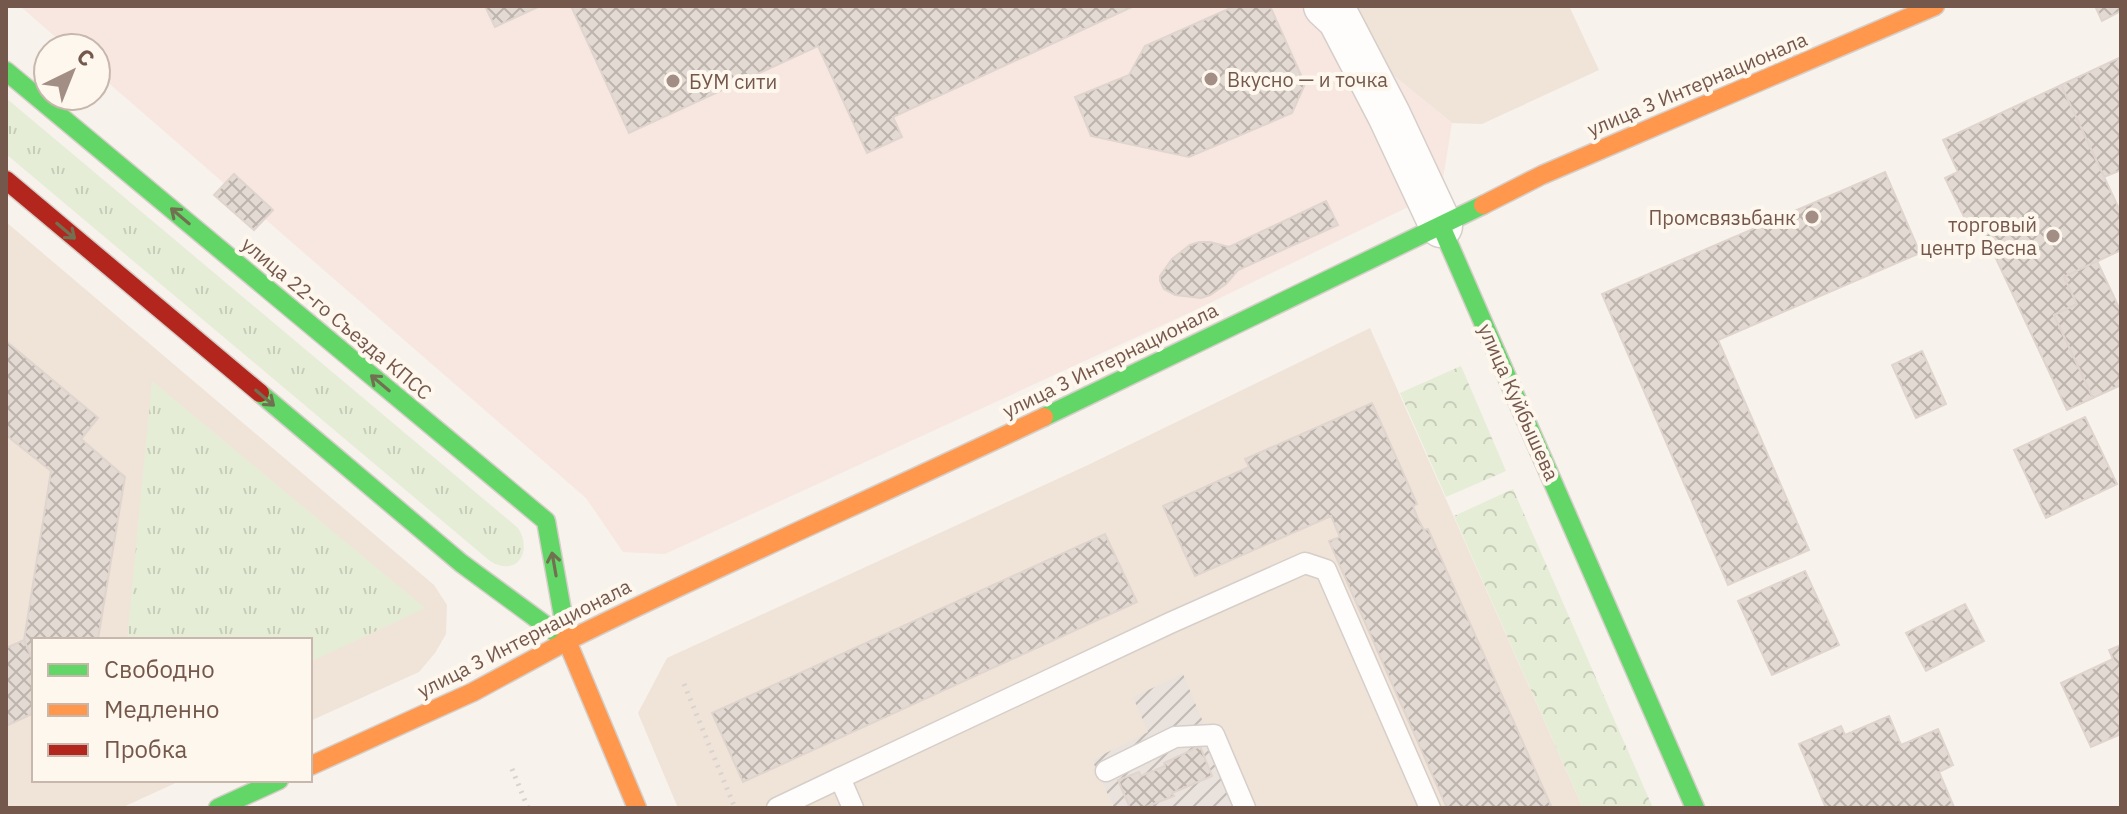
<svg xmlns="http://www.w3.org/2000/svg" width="2127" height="814" font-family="'IBM Plex Sans',sans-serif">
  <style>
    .residential { fill: #f0e4d9 }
    .commercial { fill: #f7e7e0 }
    .industrial { fill: url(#industrial-furrows) }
    .grass { fill: url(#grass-tufts) }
    .forest { fill: url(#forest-crowns) }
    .building { fill: url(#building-cross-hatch); stroke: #e0d5ce; stroke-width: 2 }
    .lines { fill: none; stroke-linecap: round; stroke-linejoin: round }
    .lane-casing { stroke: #d6cec8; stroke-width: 23 }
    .street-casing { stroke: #d6cec8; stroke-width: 45 }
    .fast-casing { stroke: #d6cec8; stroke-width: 21 }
    .slow-casing { stroke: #d6cec8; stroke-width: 21 }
    .jam-casing { stroke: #d6cec8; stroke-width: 21 }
    .path { stroke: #dad2cf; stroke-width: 5; stroke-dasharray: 2 6; stroke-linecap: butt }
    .lane { stroke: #fefdfc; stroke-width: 20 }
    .street { stroke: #fefdfc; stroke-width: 42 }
    .fast { stroke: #63d668; stroke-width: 18 }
    .slow { stroke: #ff974d; stroke-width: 18 }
    .jam { stroke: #b3261e; stroke-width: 18 }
    .oneway { stroke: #717152 }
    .poi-dot { fill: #a28e84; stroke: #fef7ed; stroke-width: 3 }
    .labels { text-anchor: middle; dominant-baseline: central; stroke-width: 8; stroke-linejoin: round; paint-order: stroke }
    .poi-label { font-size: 20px; fill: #75584c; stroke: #fef7ed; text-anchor: start }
    .street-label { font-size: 20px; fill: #75584c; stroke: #fef7ed }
  </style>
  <defs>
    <pattern id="industrial-furrows" width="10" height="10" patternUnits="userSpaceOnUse" patternTransform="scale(2)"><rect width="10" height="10" fill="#eae2dc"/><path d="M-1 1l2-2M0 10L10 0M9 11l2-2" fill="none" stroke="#c2bab5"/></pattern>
    <pattern id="grass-tufts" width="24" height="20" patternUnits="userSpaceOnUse" patternTransform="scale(2)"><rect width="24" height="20" fill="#e5edd7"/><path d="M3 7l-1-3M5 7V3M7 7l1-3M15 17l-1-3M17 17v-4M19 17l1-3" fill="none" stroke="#c8cdba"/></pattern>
    <pattern id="forest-crowns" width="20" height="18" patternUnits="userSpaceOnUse" patternTransform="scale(2)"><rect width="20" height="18" fill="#e5edd7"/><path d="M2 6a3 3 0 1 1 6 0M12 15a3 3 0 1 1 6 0" fill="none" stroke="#c8cdba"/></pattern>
    <pattern id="building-cross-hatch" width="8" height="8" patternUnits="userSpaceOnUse" patternTransform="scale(2)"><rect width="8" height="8" fill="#e3dad3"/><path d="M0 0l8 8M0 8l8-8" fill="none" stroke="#bdb4ad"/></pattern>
  </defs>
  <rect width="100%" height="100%" fill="#f7f2ec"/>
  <g class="residential">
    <polygon points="1315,6 1569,6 1599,70 1482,124 1452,123 1320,16"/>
    <polygon points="6,222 434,585 447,605 446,634 435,653 419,672 310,721 310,640 34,640 34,780 182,780 121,808 6,808"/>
    <polygon points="1370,328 1583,808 1239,808 1149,732 1092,760 1114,808 678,808 638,713 667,658 1088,465"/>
  </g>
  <polygon class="commercial" points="20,6 1315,6 1320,16 1452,123 1441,191 1189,313 665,554 623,552 586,498 96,72 96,48 68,48"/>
  <polygon class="industrial" points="1183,674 1239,808 1114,808 1092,760 1148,732 1133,697"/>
  <g class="grass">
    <path d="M6 98 518 528C533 551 517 578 490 561L6 154Z"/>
    <polygon points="152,381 425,608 310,662 310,640 127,640"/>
  </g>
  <g class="forest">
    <polygon points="1461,366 1506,471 1446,497 1400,393"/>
    <polygon points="1513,489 1653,808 1583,808 1454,516"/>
  </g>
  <g class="building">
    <polygon points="485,6 540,6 495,27"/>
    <polygon points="571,6 1134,6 893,117 902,137 867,153 818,46 629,133"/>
    <polygon points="1235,6 1270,6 1305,84 1292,113 1189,157 1091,136 1075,97 1129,75 1145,46"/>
    <polygon points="2095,6 2121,6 2121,11 2102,21"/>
    <polygon points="2121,57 2121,170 2104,177 2061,85"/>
    <polygon points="2061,85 2121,213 2121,250 2064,277 2077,304 2054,315 2093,398 2067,410 1977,218 1967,223 1945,178 1958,172 1943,140"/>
    <polygon points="1885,172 1920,253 1718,340 1809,550 1728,585 1602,294"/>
    <polygon points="234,174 273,210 254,230 214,195"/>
    <polygon points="1326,201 1338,225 1238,270 1226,284 1210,295 1201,298 1175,295 1164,289 1160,281 1160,276 1172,259 1190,245 1199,242 1210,242 1229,247"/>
    <polygon points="2097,261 2121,312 2121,385 2093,398 2054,315 2077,304 2064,277"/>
    <polygon points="6,341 98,418 81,439 125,477 98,639 34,640 34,663 24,640 51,471 6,435"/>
    <polygon points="1922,351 1946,404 1916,418 1892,365"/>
    <polygon points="1372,403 1417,504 1413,506 1418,519 1424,530 1428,529 1552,808 1447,808 1329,541 1340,537 1331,516 1195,576 1163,506 1249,467 1245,459"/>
    <polygon points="2085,417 2117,484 2046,518 2014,450"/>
    <polygon points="1105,534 1137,602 743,782 712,713"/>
    <polygon points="1805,571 1839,645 1772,675 1738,601"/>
    <polygon points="1965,604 1984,641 1926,671 1906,633"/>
    <polygon points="24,640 34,663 34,713 6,726 6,648"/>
    <polygon points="2121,645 2121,734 2091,747 2061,683 2113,659 2109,650"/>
    <polygon points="1889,716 1901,745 1938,729 1953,765 1939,772 1954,807 1826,808 1799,744 1841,726 1845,735"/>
    <polygon points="1200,746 1212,776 1172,793 1174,796 1143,808 1130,808 1118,780 1139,772 1141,776 1165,766 1164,763"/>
  </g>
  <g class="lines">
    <defs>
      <g id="lane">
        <polyline points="1106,771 1175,737 1214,735 1245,808"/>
        <polyline points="840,778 1170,623 1305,563 1326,570 1430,808"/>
        <polyline points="777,808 840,778 853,808"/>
      </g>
      <polyline id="street" points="1325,6 1339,19 1389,115 1441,226"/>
      <g id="fast">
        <polyline points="6,71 546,521 565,627"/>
        <polyline points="1441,226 1695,808"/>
        <polyline points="260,393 461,563 567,641"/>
        <polyline points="1044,417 1483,205"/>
        <polyline points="218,808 279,780"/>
      </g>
      <g id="slow">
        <polyline points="1483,205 1542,175 1935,6"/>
        <polyline points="565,627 567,641 637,808"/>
        <path d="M567 641C724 563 885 493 1044 417"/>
        <polyline points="310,766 473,692 567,641"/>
      </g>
      <polyline id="jam" points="6,180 260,393"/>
    </defs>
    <use href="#lane" class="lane-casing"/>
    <use href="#street" class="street-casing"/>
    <use href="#fast" class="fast-casing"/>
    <use href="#slow" class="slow-casing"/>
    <use href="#jam" class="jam-casing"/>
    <g class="path">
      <polyline points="684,684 735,808"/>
      <polyline points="512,769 528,808"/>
    </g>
    <use href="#lane" class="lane"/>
    <use href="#street" class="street"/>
    <use href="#fast" class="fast"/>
    <use href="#slow" class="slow"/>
    <use href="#jam" class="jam"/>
  </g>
  <defs><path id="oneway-shaft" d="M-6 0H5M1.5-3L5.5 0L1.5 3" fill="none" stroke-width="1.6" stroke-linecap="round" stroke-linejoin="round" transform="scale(2)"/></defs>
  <g class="oneway">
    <use href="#oneway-shaft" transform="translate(180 216) rotate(-140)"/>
    <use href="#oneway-shaft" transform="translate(66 231) rotate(40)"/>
    <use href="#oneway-shaft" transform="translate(380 383) rotate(-140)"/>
    <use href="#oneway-shaft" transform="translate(265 398) rotate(40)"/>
    <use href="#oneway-shaft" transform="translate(554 564) rotate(-100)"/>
  </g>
  <g class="poi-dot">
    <circle cx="1211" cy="79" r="8"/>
    <circle cx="673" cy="81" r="8"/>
    <circle cx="1812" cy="217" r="8"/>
    <circle cx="2053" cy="236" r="8"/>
  </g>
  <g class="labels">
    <g class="poi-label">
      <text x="1227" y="79">Вкусно — и точка</text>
      <text x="689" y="81">БУМ сити</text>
      <text x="1796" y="217" text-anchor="end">Промсвязьбанк</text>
      <text x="2037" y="224" text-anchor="end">торговый<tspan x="2037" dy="23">центр Весна</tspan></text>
    </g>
    <g class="street-label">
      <text transform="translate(1697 84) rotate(-23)">улица 3 Интернационала</text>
      <text transform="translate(337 318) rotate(40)">улица 22-го Съезда КПСС</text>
      <text transform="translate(1110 360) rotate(-26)">улица 3 Интернационала</text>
      <text transform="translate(1519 402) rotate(66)">улица Куйбышева</text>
      <text transform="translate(524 638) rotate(-27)">улица 3 Интернационала</text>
    </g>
  </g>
  <rect width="2127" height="814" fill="none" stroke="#75584c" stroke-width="16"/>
  <rect x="32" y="638" width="280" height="144" fill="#fef7ed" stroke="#c7b7ad" stroke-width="2"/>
  <rect x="48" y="664" width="40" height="12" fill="#63d668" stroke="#c7b7ad" stroke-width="2"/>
  <text x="104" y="678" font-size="24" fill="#75584c">Свободно</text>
  <rect x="48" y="704" width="40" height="12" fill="#ff974d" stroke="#c7b7ad" stroke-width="2"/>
  <text x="104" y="718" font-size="24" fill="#75584c">Медленно</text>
  <rect x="48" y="744" width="40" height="12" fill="#b3261e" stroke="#c7b7ad" stroke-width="2"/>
  <text x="104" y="758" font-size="24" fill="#75584c">Пробка</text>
  <g transform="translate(72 72) rotate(43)"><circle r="38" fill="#fef7ed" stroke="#c7b7ad" stroke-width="2"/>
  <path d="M0-6L14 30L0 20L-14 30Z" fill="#a28e84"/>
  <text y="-12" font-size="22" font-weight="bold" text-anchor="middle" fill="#75584c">С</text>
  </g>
</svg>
